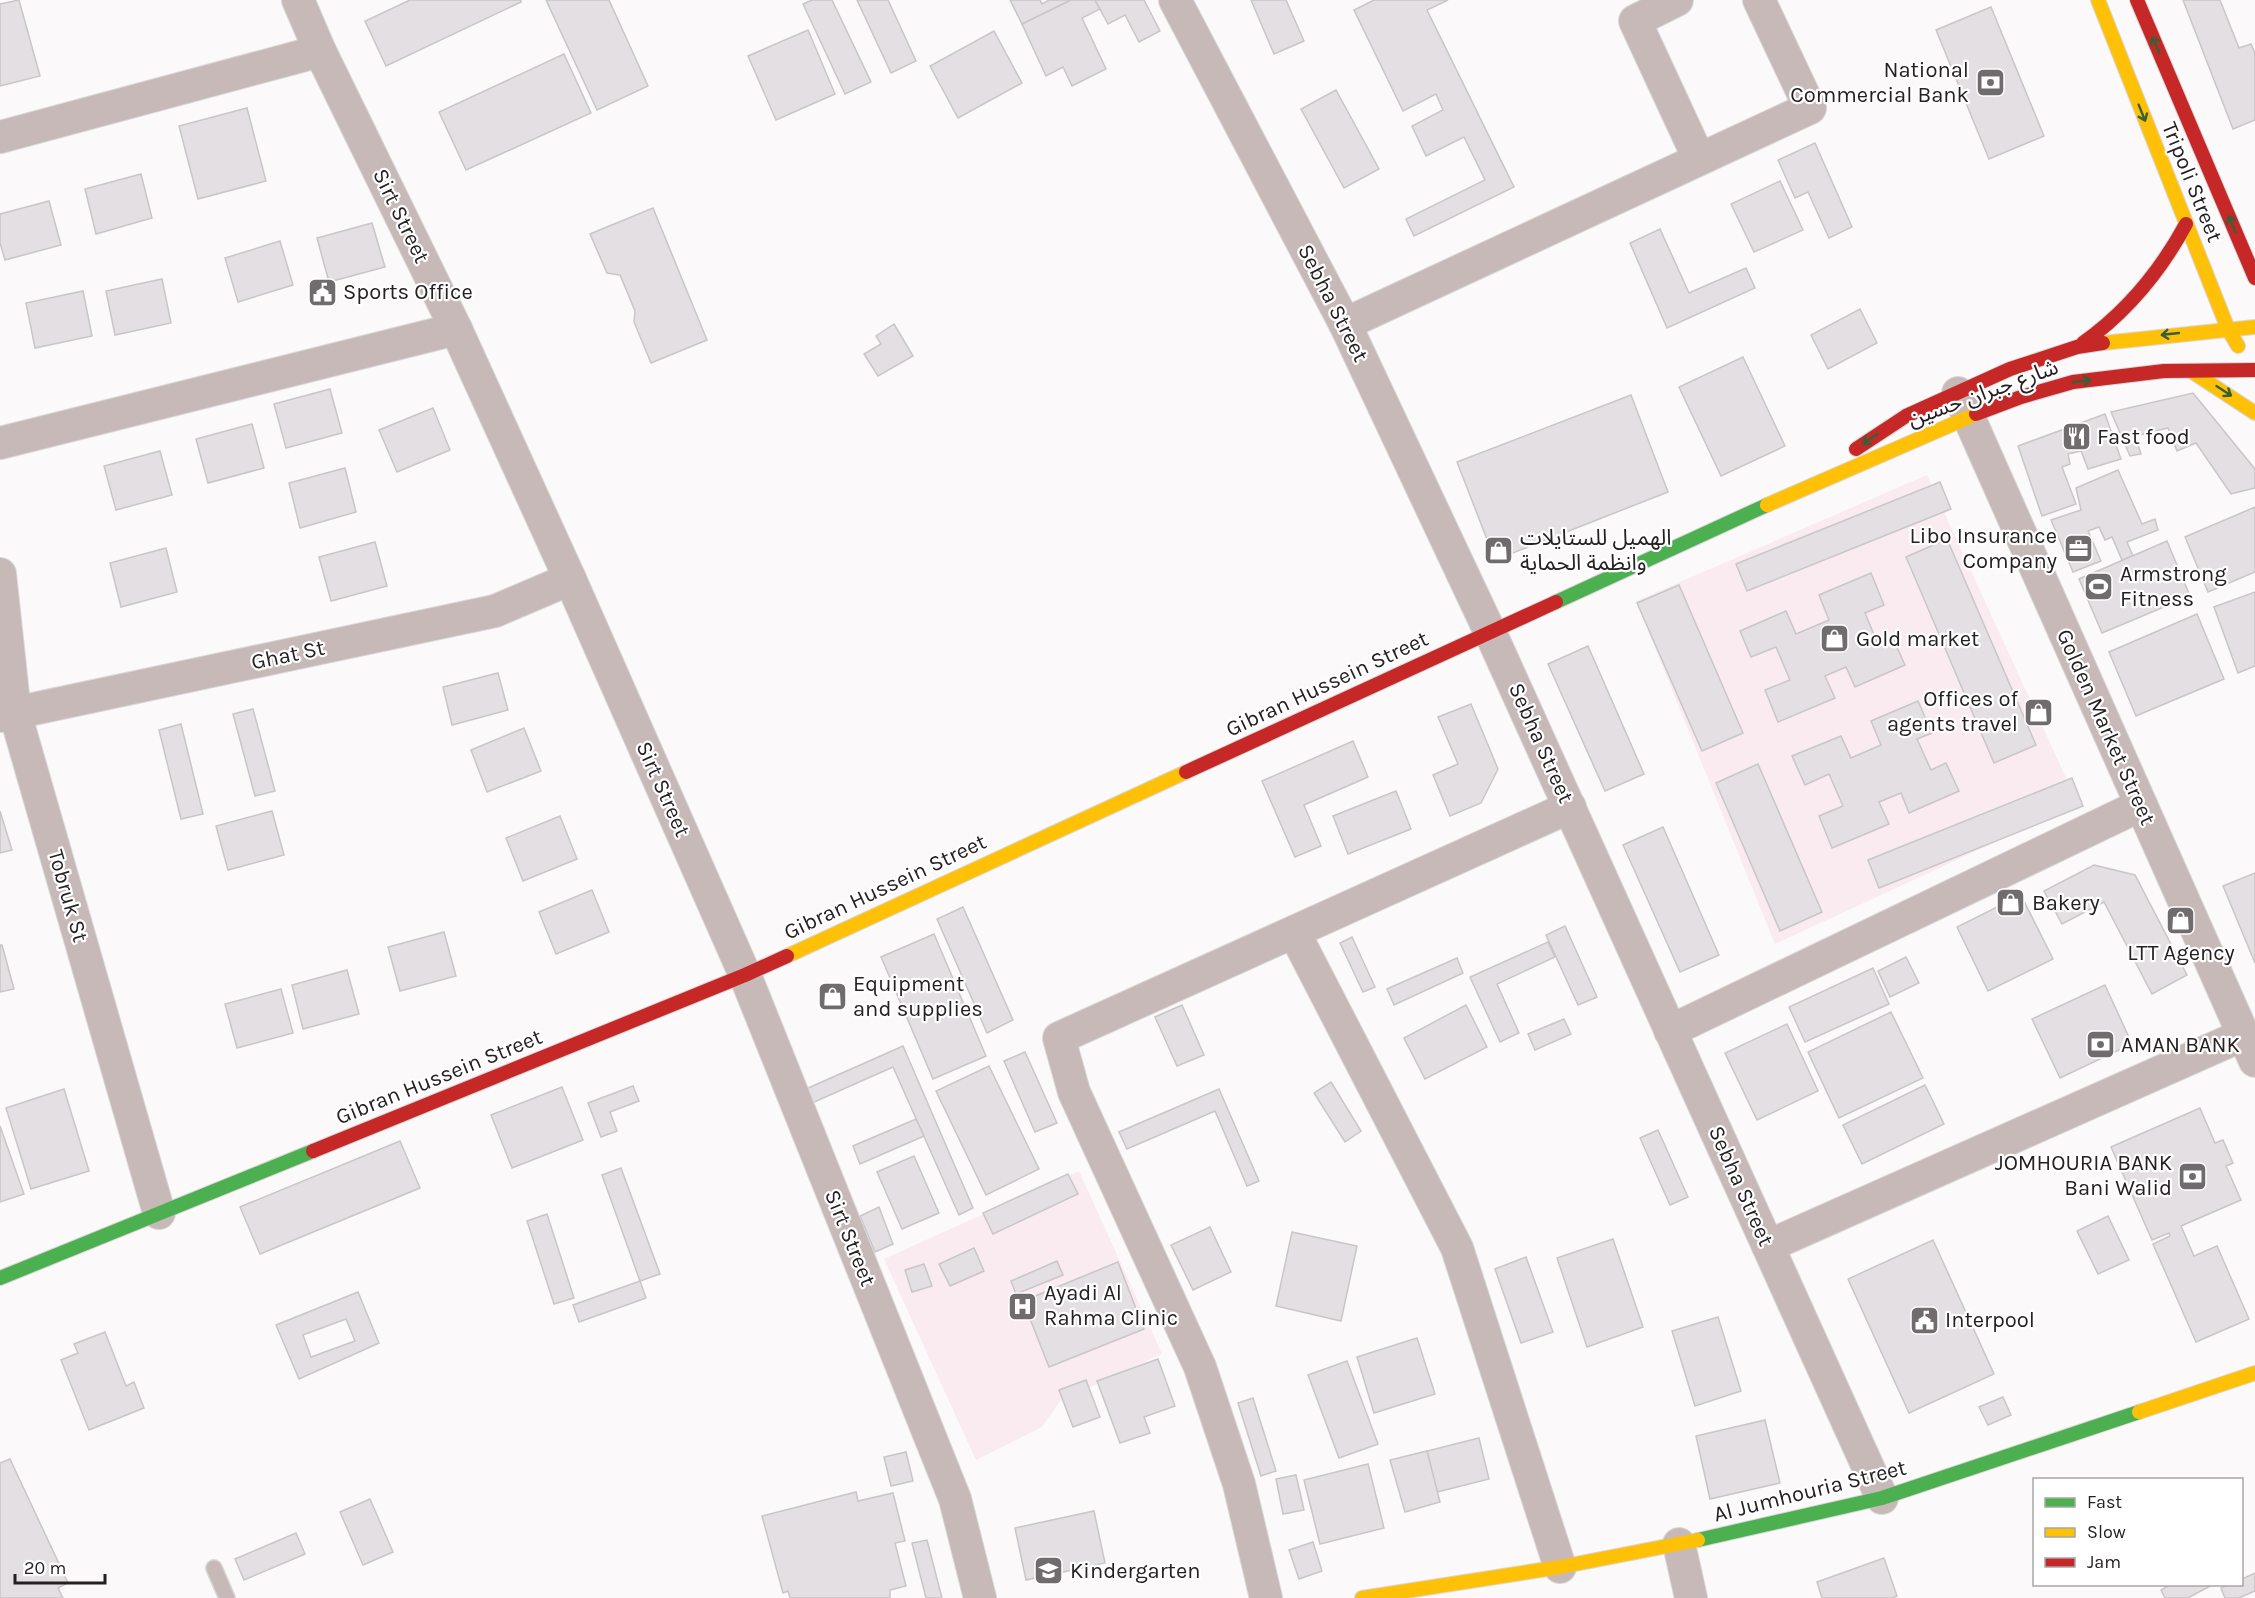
<svg xmlns="http://www.w3.org/2000/svg" width="2255" height="1598" font-family="Karla,'Noto Sans Arabic',sans-serif">
  <style>
    .built { fill: #f9ebef }
    .building { fill: #e3dfe2; stroke: #c9c6c8; stroke-width: 1.5; fill-rule: evenodd }
    .lines { fill: none; stroke-linecap: round; stroke-linejoin: round }
    .lane-casing { stroke: #d9d7d7; stroke-width: 18 }
    .street-casing { stroke: #d9d7d7; stroke-width: 34 }
    .fast-casing { stroke: #d9d7d7; stroke-width: 16 }
    .slow-casing { stroke: #d9d7d7; stroke-width: 16 }
    .jam-casing { stroke: #d9d7d7; stroke-width: 16 }
    .lane { stroke: #c6b9b8; stroke-width: 15 }
    .street { stroke: #c6b9b8; stroke-width: 32 }
    .fast { stroke: #4caf50; stroke-width: 14 }
    .slow { stroke: #ffc107; stroke-width: 14 }
    .jam { stroke: #c62828; stroke-width: 14 }
    .oneway { stroke: #376037 }
    .labels { text-anchor: middle; dominant-baseline: central; stroke-width: 4.5; stroke-linejoin: round; paint-order: stroke }
    .poi-label { font-size: 22px; fill: #252022; stroke: #fff; text-anchor: start }
    .street-label { font-size: 22px; fill: #252022; stroke: #fff }
  </style>
  <rect width="100%" height="100%" fill="#fcf9fa"/>
  <g class="built">
    <polygon points="1927,475 2078,804 1775,944 1636,601"/>
    <polygon points="1079,1171 1162,1354 1060,1401 1042,1427 976,1460 884,1259"/>
  </g>
  <g class="building">
    <polygon points="19,0 40,76 0,86 0,4"/>
    <polygon points="410,0 521,0 521,2 386,66 365,21"/>
    <polygon points="546,0 609,0 648,86 597,110"/>
    <polygon points="812,0 832,0 871,82 845,94 803,4"/>
    <polygon points="857,0 888,0 916,61 891,73"/>
    <polygon points="1010,0 1040,0 1042,4 1049,0 1071,0 1022,24"/>
    <polygon points="1071,0 1095,0 1100,9 1082,18 1106,69 1072,86 1063,67 1046,76 1022,24"/>
    <polygon points="1095,0 1144,0 1160,31 1139,42 1125,15 1108,24"/>
    <polygon points="1251,0 1286,0 1304,41 1274,54"/>
    <polygon points="1374,0 1448,0 1427,10 1514,187 1414,236 1406,219 1485,180 1464,137 1426,156 1412,126 1443,110 1436,94 1403,111 1354,10"/>
    <polygon points="2183,0 2220,0 2239,48 2251,44 2255,53 2255,120 2233,129"/>
    <polygon points="1991,7 2044,136 1989,159 1936,30"/>
    <polygon points="808,30 835,94 776,120 748,56"/>
    <polygon points="994,31 1022,83 958,118 930,66"/>
    <polygon points="564,54 591,113 466,170 439,112"/>
    <polygon points="1336,90 1379,169 1344,188 1301,109"/>
    <polygon points="247,108 266,181 198,199 179,126"/>
    <polygon points="1815,143 1852,227 1829,238 1808,192 1795,198 1778,160"/>
    <polygon points="141,174 152,218 96,234 85,189"/>
    <polygon points="1780,181 1803,230 1754,252 1731,204"/>
    <polygon points="49,201 61,245 5,260 0,243 0,214"/>
    <polygon points="653,208 707,340 651,363 634,322 635,311 620,275 607,273 590,234"/>
    <polygon points="372,223 385,267 329,282 317,238"/>
    <polygon points="1660,229 1689,293 1746,268 1755,288 1667,328 1630,243"/>
    <polygon points="280,241 293,285 238,302 225,258"/>
    <polygon points="162,279 171,323 115,335 106,291"/>
    <polygon points="83,291 92,336 35,348 26,303"/>
    <polygon points="1860,309 1877,343 1828,369 1811,335"/>
    <polygon points="894,324 913,356 878,376 864,354 881,344 876,336"/>
    <polygon points="1743,357 1785,446 1721,476 1679,387"/>
    <polygon points="330,389 342,433 286,448 274,404"/>
    <polygon points="2193,393 2255,469 2255,488 2231,494 2196,443 2177,451 2168,428 2135,436 2141,454 2130,456 2111,412"/>
    <polygon points="1631,395 1668,492 1495,560 1457,462"/>
    <polygon points="433,408 450,450 397,472 379,430"/>
    <polygon points="2105,414 2121,459 2088,469 2081,451 2068,454 2070,464 2062,467 2076,504 2042,516 2018,446"/>
    <polygon points="252,424 264,468 208,483 196,439"/>
    <polygon points="160,451 172,495 116,510 104,466"/>
    <polygon points="345,468 356,512 300,528 289,483"/>
    <polygon points="2118,470 2142,524 2155,519 2158,530 2127,542 2133,556 2122,560 2112,537 2105,540 2099,527 2088,531 2101,561 2073,572 2051,520 2081,510 2076,488"/>
    <polygon points="1940,482 1951,509 1747,591 1736,564"/>
    <polygon points="2255,507 2255,572 2208,592 2185,537"/>
    <polygon points="1947,539 2036,745 1994,763 1906,557"/>
    <polygon points="2167,541 2190,596 2102,633 2079,579"/>
    <polygon points="375,542 387,586 331,601 319,557"/>
    <polygon points="166,548 177,592 121,607 110,563"/>
    <polygon points="1871,573 1884,605 1865,613 1877,642 1892,636 1905,665 1855,687 1846,667 1825,676 1835,698 1778,722 1765,690 1790,680 1776,647 1751,657 1740,631 1786,611 1796,634 1829,620 1819,595"/>
    <polygon points="1679,585 1743,733 1702,751 1637,603"/>
    <polygon points="2255,592 2255,666 2238,673 2214,607"/>
    <polygon points="2197,614 2224,679 2136,716 2109,652"/>
    <polygon points="1588,646 1644,774 1605,791 1548,664"/>
    <polygon points="498,673 508,710 452,725 443,687"/>
    <polygon points="1918,701 1932,733 1917,739 1931,770 1946,763 1959,791 1909,813 1901,793 1879,802 1889,824 1832,848 1819,816 1843,806 1829,774 1805,785 1792,756 1841,736 1851,758 1881,745 1871,721"/>
    <polygon points="1471,704 1498,769 1481,803 1450,816 1433,775 1458,764 1438,717"/>
    <polygon points="253,709 275,791 255,796 233,714"/>
    <polygon points="181,724 203,814 181,819 159,730"/>
    <polygon points="524,728 541,771 487,792 471,750"/>
    <polygon points="1353,741 1368,777 1304,805 1321,846 1295,857 1262,781"/>
    <polygon points="1758,764 1822,912 1780,931 1716,783"/>
    <polygon points="2072,778 2083,806 1879,888 1868,860"/>
    <polygon points="1396,791 1411,829 1348,854 1333,816"/>
    <polygon points="0,811 12,850 0,853"/>
    <polygon points="272,811 284,855 228,870 216,826"/>
    <polygon points="560,816 577,859 523,881 506,838"/>
    <polygon points="1663,827 1719,955 1680,972 1623,845"/>
    <polygon points="2094,865 2135,875 2187,975 2152,994 2104,902 2062,924 2044,891"/>
    <polygon points="2255,873 2255,963 2223,886"/>
    <polygon points="592,890 609,932 556,954 539,912"/>
    <polygon points="2021,895 2053,959 1988,991 1957,927"/>
    <polygon points="963,907 1013,1020 987,1033 937,919"/>
    <polygon points="1565,926 1597,997 1578,1005 1546,935"/>
    <polygon points="444,932 456,976 400,991 388,947"/>
    <polygon points="934,934 986,1056 933,1079 881,957"/>
    <polygon points="1352,937 1375,987 1363,992 1340,943"/>
    <polygon points="1548,942 1555,957 1497,984 1519,1033 1500,1042 1470,977"/>
    <polygon points="0,945 2,945 14,989 0,992"/>
    <polygon points="1906,957 1919,983 1890,997 1878,971"/>
    <polygon points="1457,958 1463,973 1394,1005 1387,989"/>
    <polygon points="1873,968 1889,1004 1805,1042 1789,1007"/>
    <polygon points="347,970 359,1014 303,1029 292,985"/>
    <polygon points="2105,985 2132,1044 2060,1078 2032,1019"/>
    <polygon points="281,989 293,1033 237,1048 225,1004"/>
    <polygon points="1182,1005 1204,1055 1177,1066 1155,1017"/>
    <polygon points="1466,1005 1487,1047 1425,1079 1404,1038"/>
    <polygon points="1891,1012 1923,1078 1839,1118 1808,1052"/>
    <polygon points="1564,1019 1571,1034 1535,1050 1528,1034"/>
    <polygon points="1787,1024 1818,1091 1757,1120 1725,1053"/>
    <polygon points="903,1046 973,1208 959,1215 893,1067 812,1103 806,1089"/>
    <polygon points="1025,1052 1057,1123 1035,1132 1004,1061"/>
    <polygon points="989,1066 1039,1169 986,1195 936,1091"/>
    <polygon points="1331,1082 1361,1131 1345,1142 1314,1093"/>
    <polygon points="1925,1085 1944,1124 1862,1164 1843,1125"/>
    <polygon points="633,1086 639,1101 610,1112 617,1131 601,1137 588,1103"/>
    <polygon points="562,1087 583,1140 512,1168 491,1115"/>
    <polygon points="64,1089 89,1171 31,1189 6,1108"/>
    <polygon points="1219,1089 1259,1181 1247,1186 1215,1111 1127,1149 1119,1132"/>
    <polygon points="2200,1108 2215,1143 2223,1140 2233,1163 2226,1166 2241,1200 2181,1226 2194,1256 2217,1246 2249,1319 2196,1342 2153,1244 2170,1236 2169,1233 2152,1240 2111,1147"/>
    <polygon points="916,1119 924,1136 860,1164 853,1146"/>
    <polygon points="0,1126 24,1194 0,1202"/>
    <polygon points="1658,1130 1688,1197 1670,1205 1640,1138"/>
    <polygon points="400,1141 420,1188 260,1254 240,1207"/>
    <polygon points="914,1156 939,1213 902,1229 877,1172"/>
    <polygon points="621,1168 660,1274 640,1281 602,1175"/>
    <polygon points="1068,1174 1078,1194 993,1234 983,1213"/>
    <polygon points="879,1207 893,1244 875,1252 860,1216"/>
    <polygon points="547,1214 574,1298 554,1304 527,1221"/>
    <polygon points="2108,1216 2129,1260 2098,1274 2077,1231"/>
    <polygon points="1210,1227 1231,1272 1193,1290 1171,1245"/>
    <polygon points="1292,1232 1357,1246 1341,1321 1276,1306"/>
    <polygon points="1613,1239 1643,1327 1587,1347 1557,1258"/>
    <polygon points="1933,1240 1994,1374 1909,1413 1848,1279"/>
    <polygon points="974,1248 984,1271 950,1286 939,1264"/>
    <polygon points="1526,1257 1553,1332 1521,1343 1495,1269"/>
    <polygon points="1057,1261 1063,1275 1016,1294 1011,1281"/>
    <polygon points="1118,1262 1144,1329 1049,1367 1023,1301"/>
    <polygon points="924,1264 932,1286 912,1292 905,1270"/>
    <polygon points="640,1281 646,1298 579,1322 573,1305"/>
    <path d="M358 1292 379 1343 299 1379 276 1325ZM346 1319 355 1341 311 1357 303 1335Z"/>
    <polygon points="1718,1317 1741,1391 1695,1406 1672,1331"/>
    <polygon points="105,1332 126,1386 134,1382 144,1408 89,1430 61,1360 78,1353 74,1344"/>
    <polygon points="1417,1338 1435,1394 1374,1413 1357,1357"/>
    <polygon points="1158,1359 1175,1406 1144,1417 1150,1433 1120,1443 1097,1381"/>
    <polygon points="1347,1361 1378,1444 1339,1458 1308,1375"/>
    <polygon points="1086,1380 1100,1417 1073,1427 1059,1390"/>
    <polygon points="2003,1397 2011,1415 1988,1425 1979,1407"/>
    <polygon points="1253,1398 1276,1471 1261,1476 1238,1403"/>
    <polygon points="1765,1420 1780,1483 1710,1499 1696,1436"/>
    <polygon points="1479,1438 1489,1479 1437,1492 1427,1451"/>
    <polygon points="1427,1451 1440,1502 1405,1512 1390,1460"/>
    <polygon points="906,1452 913,1481 891,1486 884,1457"/>
    <polygon points="10,1459 68,1583 58,1588 63,1598 0,1598 0,1463"/>
    <polygon points="1368,1464 1384,1528 1320,1544 1304,1480"/>
    <polygon points="1296,1475 1304,1510 1283,1514 1276,1479"/>
    <polygon points="856,1492 858,1501 893,1493 905,1541 895,1543 906,1586 890,1590 890,1598 790,1598 788,1591 783,1593 762,1516"/>
    <polygon points="370,1499 393,1552 363,1565 340,1512"/>
    <polygon points="1094,1511 1105,1563 1026,1580 1015,1528"/>
    <polygon points="296,1533 305,1554 244,1580 235,1559"/>
    <polygon points="927,1540 942,1598 926,1598 912,1543"/>
    <polygon points="1313,1542 1322,1571 1299,1579 1289,1550"/>
    <polygon points="1884,1558 1897,1596 1892,1598 1822,1598 1817,1582"/>
    <polygon points="2255,1573 2255,1591 2239,1598 2225,1598 2221,1588 2229,1584 2242,1584 2242,1579"/>
    <polygon points="2171,1584 2212,1584 2212,1585 2188,1598 2165,1598 2161,1590"/>
  </g>
  <g class="lines">
    <defs>
      <polyline id="lane" points="214,1568 227,1598"/>
      <g id="street">
        <polyline points="298,0 320,51 456,329 570,579 745,975 955,1499 980,1598"/>
        <polyline points="1175,0 1345,324 1490,632 1882,1498"/>
        <polyline points="1677,0 1635,21 1699,159"/>
        <polyline points="0,137 320,51"/>
        <polyline points="1345,324 1810,108 1759,0"/>
        <polyline points="1958,393 2255,1061"/>
        <polyline points="0,443 456,329"/>
        <polyline points="0,574 15,713 159,1213"/>
        <polyline points="0,716 495,611 570,579"/>
        <polyline points="1294,932 1457,1248 1560,1567"/>
        <polyline points="1670,1031 2141,805"/>
        <polyline points="1768,1246 2243,1035"/>
        <polyline points="1679,1544 1691,1598"/>
        <polyline points="1266,1598 1239,1484 1200,1367 1074,1092 1059,1038 1570,807"/>
      </g>
      <g id="fast">
        <polyline points="1556,602 1767,505"/>
        <polyline points="0,1278 313,1151"/>
        <polyline points="1698,1540 1882,1498 2139,1412"/>
      </g>
      <g id="slow">
        <polyline points="2098,0 2228,329 2238,346"/>
        <polyline points="2103,343 2255,327"/>
        <polyline points="2191,371 2255,413"/>
        <polyline points="1767,505 1976,414"/>
        <polyline points="787,956 1186,772"/>
        <polyline points="2139,1412 2255,1373"/>
        <polyline points="1362,1598 1560,1567 1698,1540"/>
      </g>
      <g id="jam">
        <polyline points="2137,0 2255,278"/>
        <path d="M2083 343C2128 311 2160 272 2186 224"/>
        <polyline points="1976,414 2021,397 2073,382 2164,371 2255,370"/>
        <polyline points="1856,449 1906,416 2010,369 2077,347 2103,343"/>
        <polyline points="1186,772 1556,602"/>
        <polyline points="313,1151 745,975 787,956"/>
      </g>
    </defs>
    <use href="#lane" class="lane-casing"/>
    <use href="#street" class="street-casing"/>
    <use href="#fast" class="fast-casing"/>
    <use href="#slow" class="slow-casing"/>
    <use href="#jam" class="jam-casing"/>
    <use href="#lane" class="lane"/>
    <use href="#street" class="street"/>
    <use href="#fast" class="fast"/>
    <use href="#slow" class="slow"/>
    <use href="#jam" class="jam"/>
  </g>
  <defs><path id="oneway-shaft" d="M-6 0H5M1.5-3L5.5 0L1.5 3" fill="none" stroke-width="1.6" stroke-linecap="round" stroke-linejoin="round" transform="scale(1.5)"/></defs>
  <g class="oneway">
    <use href="#oneway-shaft" transform="translate(2156 45) rotate(-113)"/>
    <use href="#oneway-shaft" transform="translate(2142 113) rotate(68)"/>
    <use href="#oneway-shaft" transform="translate(2232 224) rotate(-113)"/>
    <use href="#oneway-shaft" transform="translate(2170 334) rotate(174)"/>
    <use href="#oneway-shaft" transform="translate(2082 381) rotate(-8)"/>
    <use href="#oneway-shaft" transform="translate(2224 391) rotate(33)"/>
    <use href="#oneway-shaft" transform="translate(1870 439) rotate(147)"/>
  </g>
  <defs>
    <symbol id="bank-square" viewBox="-11 -11 22 22"><rect x="-9" y="-9" width="18" height="18" rx="4" fill="#706c6e" stroke="#fff"/><path d="M-6-4H6V4H-6ZM0-2.3a2.3 2.3 0 1 0 0 4.6a2.3 2.3 0 1 0 0-4.6Z" fill="#fff"/></symbol>
    <symbol id="civic-square" viewBox="-11 -11 22 22"><rect x="-9" y="-9" width="18" height="18" rx="4" fill="#706c6e" stroke="#fff"/><path d="M-.6-6.5H3V-4.5H.6V-3L4-1V1h2V6H-6V1h2V-1L-.6-3ZM-1.2 2.5V6h2.4V2.5Z" fill="#fff"/></symbol>
    <symbol id="restaurant-square" viewBox="-11 -11 22 22"><rect x="-9" y="-9" width="18" height="18" rx="4" fill="#706c6e" stroke="#fff"/><path d="M-5-6h1v4h1v-4h1v4h1v-4h1v5L-1.5 .5V6h-2V.5L-5-1ZM5-6V6H3V1.5H1.5Q1.5-4 5-6Z" fill="#fff"/></symbol>
    <symbol id="office-square" viewBox="-11 -11 22 22"><rect x="-9" y="-9" width="18" height="18" rx="4" fill="#706c6e" stroke="#fff"/><path d="M-6-3h4V-5.5h4V-3h4V5H-6ZM-1-4.5V-3h2v-1.5ZM-6 0V1H6V0Z" fill="#fff"/></symbol>
    <symbol id="shop-square" viewBox="-11 -11 22 22"><rect x="-9" y="-9" width="18" height="18" rx="4" fill="#706c6e" stroke="#fff"/><path d="M-5-2.5h2.3a2.7 3.5 0 0 1 5.4 0H5L5.5 6h-11ZM-1.5-2.5h3a1.5 2.3 0 0 0-3 0Z" fill="#fff"/></symbol>
    <symbol id="stadium-square" viewBox="-11 -11 22 22"><rect x="-9" y="-9" width="18" height="18" rx="4" fill="#706c6e" stroke="#fff"/><path d="M0-5a6.5 5 0 1 0 0 10a6.5 5 0 1 0 0-10ZM-3.5-1.8h7v3.6h-7Z" fill="#fff"/></symbol>
    <symbol id="hospital-square" viewBox="-11 -11 22 22"><rect x="-9" y="-9" width="18" height="18" rx="4" fill="#706c6e" stroke="#fff"/><path d="M-5-5h3v3.5h4V-5h3V5h-3V1.5h-4V5h-3Z" fill="#fff"/></symbol>
    <symbol id="school-square" viewBox="-11 -11 22 22"><rect x="-9" y="-9" width="18" height="18" rx="4" fill="#706c6e" stroke="#fff"/><path d="M0-5L7-2L0 1L-7-2ZM-4 1L0 2.5L4 1V4Q0 6-4 4Z" fill="#fff"/></symbol>
  </defs>
  <g fill-rule="evenodd">
    <use href="#bank-square" x="1974" y="66" width="33" height="33"/>
    <use href="#civic-square" x="306" y="276" width="33" height="33"/>
    <use href="#restaurant-square" x="2060" y="420" width="33" height="33"/>
    <use href="#office-square" x="2062" y="532" width="33" height="33"/>
    <use href="#shop-square" x="1482" y="534" width="33" height="33"/>
    <use href="#stadium-square" x="2082" y="570" width="33" height="33"/>
    <use href="#shop-square" x="1818" y="622" width="33" height="33"/>
    <use href="#shop-square" x="2022" y="696" width="33" height="33"/>
    <use href="#shop-square" x="1994" y="886" width="33" height="33"/>
    <use href="#shop-square" x="2164" y="904" width="33" height="33"/>
    <use href="#shop-square" x="816" y="980" width="33" height="33"/>
    <use href="#bank-square" x="2084" y="1028" width="33" height="33"/>
    <use href="#bank-square" x="2176" y="1160" width="33" height="33"/>
    <use href="#hospital-square" x="1006" y="1290" width="33" height="33"/>
    <use href="#civic-square" x="1908" y="1304" width="33" height="33"/>
    <use href="#school-square" x="1032" y="1554" width="33" height="33"/>
  </g>
  <g class="labels">
    <g class="poi-label">
      <text x="1969" y="70" text-anchor="end">National<tspan x="1969" dy="25">Commercial Bank</tspan></text>
      <text x="343" y="292">Sports Office</text>
      <text x="2097" y="437">Fast food</text>
      <text x="2057" y="536" text-anchor="end">Libo Insurance<tspan x="2057" dy="25">Company</tspan></text>
      <text x="1520" y="538">الهميل للستايلات<tspan x="1520" dy="25">وانظمة الحماية</tspan></text>
      <text x="2120" y="574">Armstrong<tspan x="2120" dy="25">Fitness</tspan></text>
      <text x="1856" y="639">Gold market</text>
      <text x="2018" y="699" text-anchor="end">Offices of<tspan x="2018" dy="25">agents travel</tspan></text>
      <text x="2032" y="903">Bakery</text>
      <text x="2181" y="953" text-anchor="middle">LTT Agency</text>
      <text x="853" y="984">Equipment<tspan x="853" dy="25">and supplies</tspan></text>
      <text x="2121" y="1045">AMAN BANK</text>
      <text x="2172" y="1163" text-anchor="end">JOMHOURIA BANK<tspan x="2172" dy="25">Bani Walid</tspan></text>
      <text x="1044" y="1293">Ayadi Al<tspan x="1044" dy="25">Rahma Clinic</tspan></text>
      <text x="1945" y="1320">Interpool</text>
      <text x="1070" y="1571">Kindergarten</text>
    </g>
    <g class="street-label">
      <text transform="translate(2192 182) rotate(68)">Tripoli Street</text>
      <text transform="translate(401 216) rotate(64)">Sirt Street</text>
      <text transform="translate(1333 303) rotate(63)">Sebha Street</text>
      <text transform="translate(1983 393) rotate(-20)">شارع جبران حسين</text>
      <text transform="translate(288 655) rotate(-12)">Ghat St</text>
      <text transform="translate(1327 684) rotate(-25)">Gibran Hussein Street</text>
      <text transform="translate(2106 727) rotate(66)">Golden Market Street</text>
      <text transform="translate(1541 743) rotate(66)">Sebha Street</text>
      <text transform="translate(663 789) rotate(66)">Sirt Street</text>
      <text transform="translate(885 887) rotate(-25)">Gibran Hussein Street</text>
      <text transform="translate(68 896) rotate(74)">Tobruk St</text>
      <text transform="translate(439 1077) rotate(-22)">Gibran Hussein Street</text>
      <text transform="translate(1741 1186) rotate(66)">Sebha Street</text>
      <text transform="translate(850 1238) rotate(68)">Sirt Street</text>
      <text transform="translate(1810 1491) rotate(-14)">Al Jumhouria Street</text>
    </g>
  </g>
  <rect x="2033" y="1478" width="210" height="108" fill="#ffffff" stroke="#a8a6a7" stroke-width="1.5"/>
  <rect x="2045" y="1498" width="30" height="9" fill="#4caf50" stroke="#a8a6a7" stroke-width="1.5"/>
  <text x="2087" y="1508" font-size="18" fill="#252022">Fast</text>
  <rect x="2045" y="1528" width="30" height="9" fill="#ffc107" stroke="#a8a6a7" stroke-width="1.5"/>
  <text x="2087" y="1538" font-size="18" fill="#252022">Slow</text>
  <rect x="2045" y="1558" width="30" height="9" fill="#c62828" stroke="#a8a6a7" stroke-width="1.5"/>
  <text x="2087" y="1568" font-size="18" fill="#252022">Jam</text>
  <path d="M15 1574v9h90v-9" fill="none" stroke="#252022" stroke-width="3"/>
  <text x="24" y="1574" font-size="18" fill="#252022" stroke="#ffffff" stroke-width="4.5" paint-order="stroke">20 m</text>
</svg>
